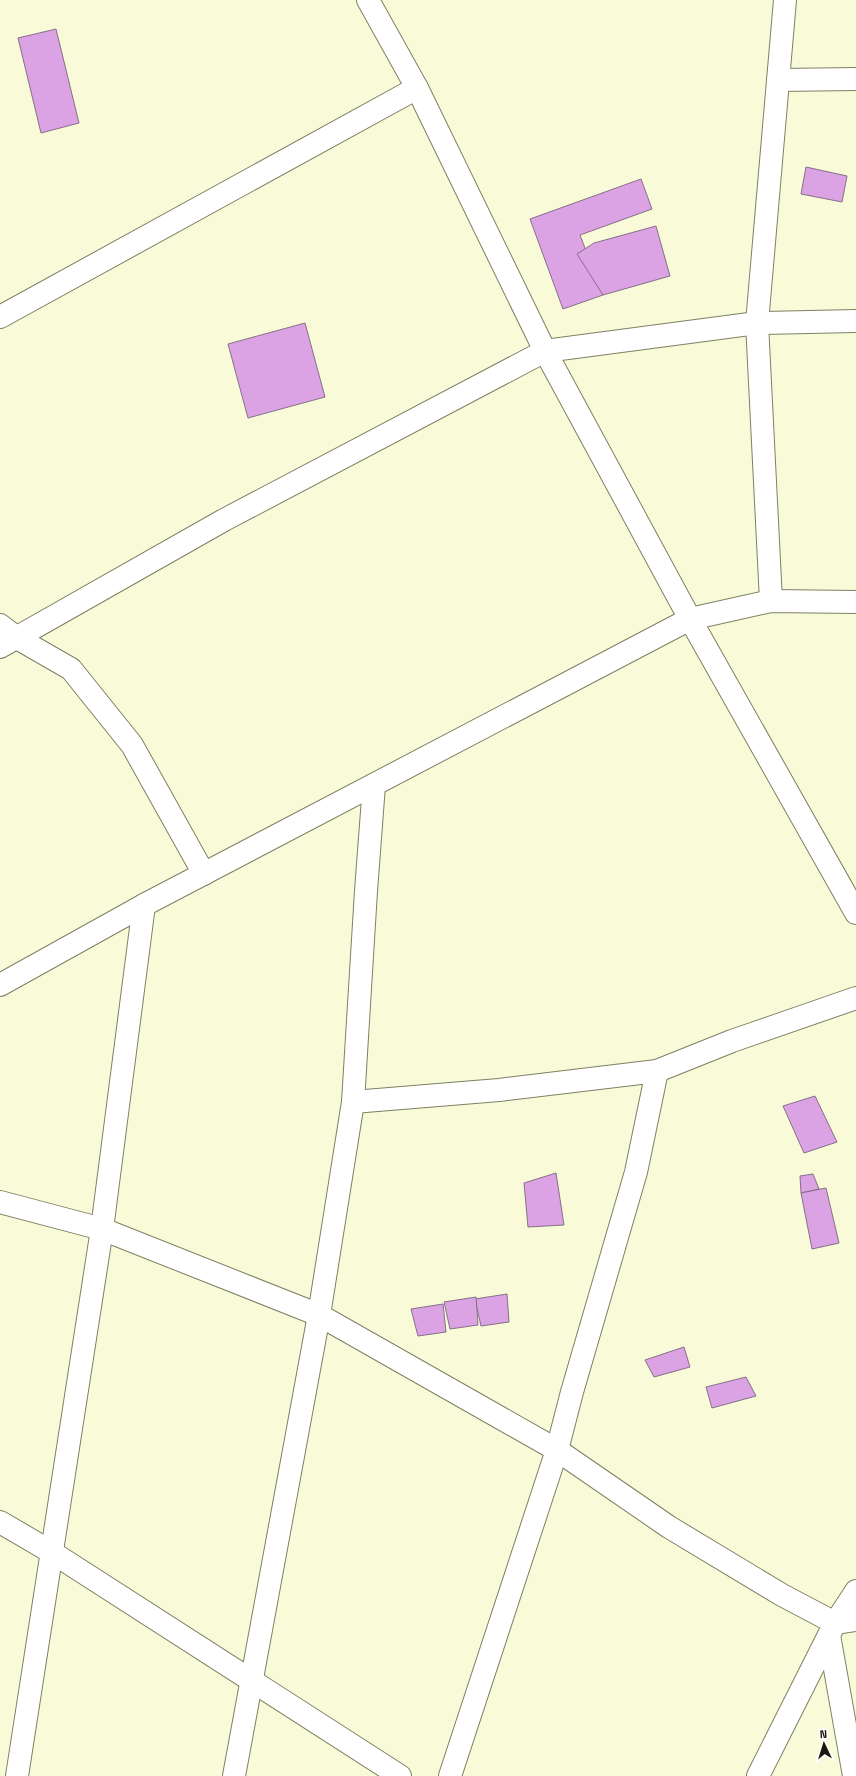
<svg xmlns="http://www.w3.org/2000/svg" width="856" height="1776" font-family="'Space Grotesk',sans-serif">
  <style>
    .building { fill: #dba2e4; stroke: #857088 }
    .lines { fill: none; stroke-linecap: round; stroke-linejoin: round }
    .minor-casing { stroke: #7e8062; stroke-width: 24 }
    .minor { stroke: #fff; stroke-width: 22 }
  </style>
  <rect width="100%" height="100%" fill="#f8fad8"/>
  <g class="building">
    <polygon points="56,29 79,123 41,133 18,38"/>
    <polygon points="806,167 847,176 842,202 801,194"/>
    <polygon points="641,179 652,209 580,235 603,295 563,309 530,219"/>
    <polygon points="656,226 670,276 603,295 577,254 594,243"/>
    <polygon points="305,323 325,397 248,418 228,344"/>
    <polygon points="815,1096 837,1142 804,1153 783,1106"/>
    <polygon points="556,1173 564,1225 528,1227 524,1183"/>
    <polygon points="813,1174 819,1189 801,1193 800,1176"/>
    <polygon points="826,1188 839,1243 812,1249 801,1193"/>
    <polygon points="507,1294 509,1322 481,1326 475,1299"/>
    <polygon points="476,1297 478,1325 450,1329 444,1302"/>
    <polygon points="443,1304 446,1332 418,1336 411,1309"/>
    <polygon points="684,1347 690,1367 654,1377 645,1360"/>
    <polygon points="746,1377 756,1396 712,1408 706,1387"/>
  </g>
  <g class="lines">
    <defs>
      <g id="minor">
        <polyline points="368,0 417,88 545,351 690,619 856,913"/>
        <polyline points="778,80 856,79"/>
        <polyline points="0,317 417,88"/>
        <polyline points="771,601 757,323 785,0"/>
        <polyline points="0,625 17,638 71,669 132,745 204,874"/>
        <polyline points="0,647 224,520 545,351 757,323 856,321"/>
        <polyline points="0,985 144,905 690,619 771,601 856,602"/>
        <polyline points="353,1102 499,1090 657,1071 732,1041 856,998"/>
        <polyline points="0,1202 102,1229 319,1315 557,1450 669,1527 782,1595 835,1623 856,1620"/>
        <polyline points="0,1522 53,1553 400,1776"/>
        <polyline points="829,1635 854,1776"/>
        <polyline points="17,1776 102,1229 144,905"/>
        <polyline points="234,1776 319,1315 353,1102 366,891 374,785"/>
        <polyline points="450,1776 557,1450 572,1392 636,1172 657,1071"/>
        <polyline points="758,1776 835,1623 856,1591"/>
      </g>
    </defs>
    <use href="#minor" class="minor-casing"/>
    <use href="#minor" class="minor"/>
  </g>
  <g transform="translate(824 1744) rotate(356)" stroke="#ffffff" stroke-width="3" paint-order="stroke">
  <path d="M0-3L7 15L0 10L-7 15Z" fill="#17170c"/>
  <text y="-6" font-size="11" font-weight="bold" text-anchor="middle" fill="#17170c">N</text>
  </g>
</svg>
